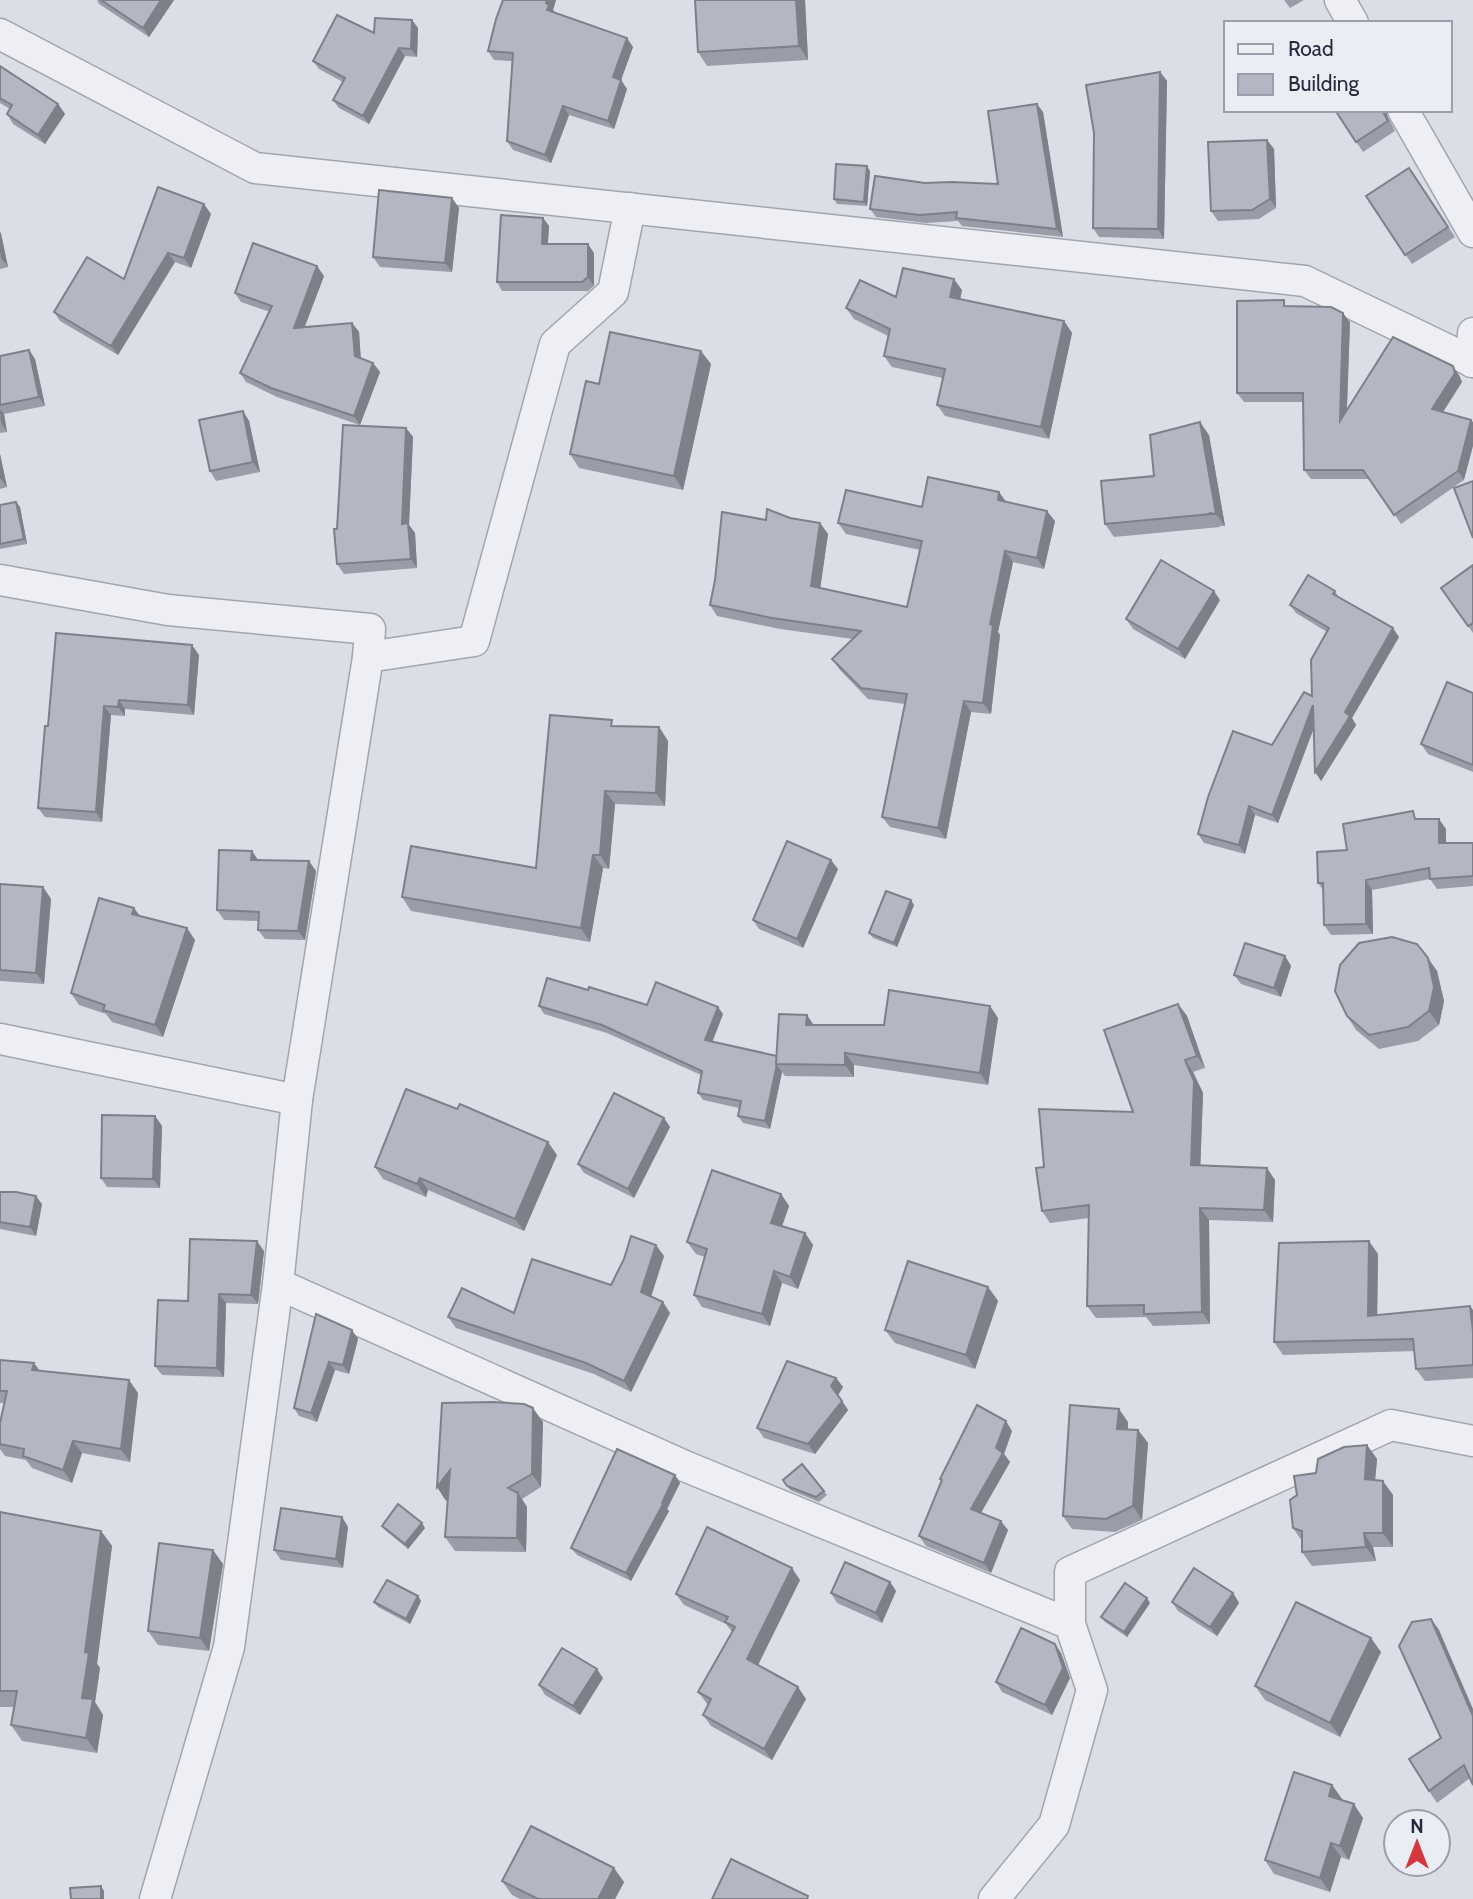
<svg xmlns="http://www.w3.org/2000/svg" width="1473" height="1899" font-family="Cabin,sans-serif">
  <style>
    .lines { fill: none; stroke-linecap: round; stroke-linejoin: round }
    .street-casing { stroke: #a1a5b0; stroke-width: 33 }
    .street { stroke: #eeeff4; stroke-width: 30 }
    .wall { fill: #999da8 }
    .shaded-wall { fill: #7d8088 }
    .building { fill: #b2b7c3; stroke: #7d8088; stroke-width: 2 }
  </style>
  <rect width="100%" height="100%" fill="#dbdee6"/>
  <g class="lines">
    <defs>
      <g id="street">
        <polyline points="1340,0 1353,23"/>
        <polyline points="0,34 255,168 1305,281 1473,362"/>
        <polyline points="1403,110 1473,232"/>
        <polyline points="1472,362 1473,333"/>
        <polyline points="0,580 168,610 370,629 368,657 297,1100 278,1284 229,1647 155,1899"/>
        <polyline points="368,657 474,641 555,344 613,292 630,208"/>
        <polyline points="0,1039 297,1100"/>
        <polyline points="278,1284 687,1467 1070,1624"/>
        <polyline points="994,1899 1054,1825 1092,1690 1070,1624 1070,1572 1391,1425 1473,1441"/>
      </g>
    </defs>
    <use href="#street" class="street-casing"/>
    <use href="#street" class="street"/>
  </g>
  <g class="wall">
    <polygon points="97,0 174,0 149,37 99,4"/>
    <polygon points="503,0 556,0 553,10 555,13 633,47 621,80 627,89 614,129 569,115 551,163 513,150 507,141 512,61 494,60 488,51"/>
    <polygon points="695,0 805,0 808,60 707,66 698,52"/>
    <polygon points="1284,0 1304,0 1290,8"/>
    <polygon points="412,20 418,28 417,57 405,56 369,124 339,108 333,100 343,82 319,69 313,61 374,33"/>
    <polygon points="0,66 58,104 65,114 45,144 13,124 7,114 10,109 0,103"/>
    <polygon points="1160,72 1167,81 1164,239 1099,237 1093,228"/>
    <polygon points="1335,110 1388,118 1395,131 1363,152"/>
    <polygon points="1043,112 1063,237 962,226 958,221 926,223 876,217 870,209 925,183 998,184"/>
    <polygon points="1267,140 1274,149 1276,208 1259,219 1218,221 1211,211"/>
    <polygon points="1409,168 1455,237 1412,264 1366,196"/>
    <polygon points="870,171 867,206 837,204 834,199"/>
    <polygon points="452,198 459,208 452,272 380,267 373,257"/>
    <polygon points="211,214 191,268 175,262 118,355 60,321 54,312 124,279"/>
    <polygon points="543,218 549,226 548,244 594,253 594,286 588,291 502,291 497,282"/>
    <polygon points="0,232 8,267 0,269"/>
    <polygon points="324,276 304,327 352,323 359,332 361,358 373,363 380,372 360,425 277,397 246,382 240,373 270,312 241,302 235,293"/>
    <polygon points="962,290 960,299 1064,321 1072,333 1049,439 945,416 937,405 943,378 892,367 884,356 888,336 854,319 846,308 896,297"/>
    <polygon points="1288,306 1350,322 1347,410 1459,375 1462,382 1443,412 1464,480 1401,524 1370,479 1311,479 1304,470 1303,402 1244,402 1237,393"/>
    <polygon points="29,350 35,359 45,406 4,414 7,432 0,433 0,356"/>
    <polygon points="711,364 683,490 579,468 570,454 599,384"/>
    <polygon points="243,411 249,421 260,472 216,481 210,471"/>
    <polygon points="406,428 413,437 409,525 415,533 417,568 344,574 337,564 337,529"/>
    <polygon points="1209,435 1225,526 1219,526 1220,527 1114,537 1105,524 1154,476"/>
    <polygon points="0,454 7,487 0,489"/>
    <polygon points="16,502 20,507 27,544 0,549 0,505"/>
    <polygon points="1006,502 1055,521 1044,569 1013,562 998,632 1000,635 991,714 971,712 946,839 890,827 882,817 905,704 868,699 840,670 832,659 853,639 780,629 717,616 710,605 766,520 790,518 820,523 828,534 820,588 907,607 920,550 846,534 838,523 922,507"/>
    <polygon points="1473,565 1473,633 1448,597"/>
    <polygon points="1335,591 1339,598 1399,637 1352,718 1356,725 1321,781 1314,728 1278,823 1255,815 1245,854 1204,843 1198,834 1312,696 1327,632 1296,613 1290,605"/>
    <polygon points="1220,600 1185,659 1133,629 1126,619"/>
    <polygon points="199,655 194,715 125,709 125,716 111,715 102,822 45,817 38,808 48,726"/>
    <polygon points="1473,693 1473,772 1428,754 1421,744"/>
    <polygon points="616,726 659,727 668,741 665,806 615,804 609,869 603,868 590,942 411,911 402,897 536,868"/>
    <polygon points="1419,819 1446,829 1446,843 1473,843 1473,886 1437,889 1430,879 1372,890 1373,934 1331,935 1324,925 1323,890 1318,883 1347,850"/>
    <polygon points="252,851 258,860 316,871 305,940 265,939 258,930 259,921 224,920 217,910"/>
    <polygon points="838,869 803,948 759,929 753,920"/>
    <polygon points="0,884 43,887 51,899 44,984 0,981"/>
    <polygon points="914,905 897,947 873,938 869,933"/>
    <polygon points="139,916 195,940 163,1037 112,1022 106,1014 79,1005 71,993"/>
    <polygon points="1285,956 1291,966 1281,997 1241,984 1234,975"/>
    <polygon points="1437,971 1444,1001 1439,1025 1418,1041 1379,1049 1356,1030 1347,1016"/>
    <polygon points="588,990 647,1005 723,1014 712,1042 777,1056 813,1025 884,1025 990,1006 998,1018 988,1085 854,1065 854,1077 785,1076 782,1072 770,1129 743,1123 738,1116 739,1108 703,1100 698,1093 701,1075 607,1033 544,1014 539,1006"/>
    <polygon points="1178,1004 1187,1016 1205,1068 1193,1072 1203,1093 1200,1166 1275,1180 1273,1222 1209,1220 1210,1324 1153,1326 1146,1317 1096,1318 1087,1306 1089,1218 1050,1223 1042,1211 1044,1167 1133,1112"/>
    <polygon points="155,1116 162,1126 160,1188 107,1187 101,1178"/>
    <polygon points="664,1118 670,1127 634,1198 584,1173 578,1164"/>
    <polygon points="557,1155 524,1231 428,1190 426,1197 383,1179 375,1167"/>
    <polygon points="0,1192 42,1204 36,1236 0,1229"/>
    <polygon points="781,1194 789,1206 782,1226 805,1233 813,1245 798,1289 782,1283 770,1326 702,1307 694,1295 705,1257 696,1254 687,1242"/>
    <polygon points="264,1251 258,1304 226,1303 224,1377 162,1375 155,1366 188,1301"/>
    <polygon points="1378,1254 1377,1315 1473,1310 1473,1378 1425,1381 1416,1369 1415,1351 1283,1355 1274,1342"/>
    <polygon points="664,1256 651,1297 670,1313 631,1392 594,1374 456,1328 448,1317 514,1313 611,1285"/>
    <polygon points="988,1287 998,1301 975,1369 895,1343 885,1330"/>
    <polygon points="316,1314 358,1339 349,1374 335,1370 317,1422 299,1416 294,1408"/>
    <polygon points="0,1360 39,1371 138,1393 130,1462 82,1453 72,1483 32,1468 26,1460 5,1456 0,1449 0,1423 4,1403 0,1403"/>
    <polygon points="836,1378 843,1387 838,1395 848,1410 815,1454 764,1438 757,1428"/>
    <polygon points="442,1403 543,1422 541,1487 522,1499 527,1507 526,1552 455,1551 445,1537 448,1499 446,1501"/>
    <polygon points="1128,1422 1128,1429 1138,1430 1148,1443 1142,1520 1115,1532 1072,1529 1063,1516"/>
    <polygon points="1012,1431 1004,1454 1010,1462 981,1513 1008,1530 991,1573 926,1546 919,1536 942,1481 940,1479"/>
    <polygon points="1367,1445 1377,1459 1375,1480 1393,1495 1393,1547 1373,1547 1376,1561 1312,1566 1302,1552 1302,1541 1293,1528 1297,1495 1316,1473"/>
    <polygon points="675,1475 680,1483 667,1509 669,1511 631,1581 577,1555 571,1548"/>
    <polygon points="783,1480 824,1491 827,1495 819,1502 790,1490"/>
    <polygon points="0,1512 101,1531 112,1546 97,1664 100,1668 95,1702 103,1715 97,1753 22,1741 11,1725 14,1707 0,1707"/>
    <polygon points="342,1517 348,1527 343,1568 281,1560 274,1550"/>
    <polygon points="382,1526 425,1528 408,1549 385,1530"/>
    <polygon points="223,1564 209,1651 158,1645 148,1631"/>
    <polygon points="800,1580 758,1665 806,1699 772,1760 711,1726 703,1715 708,1705 698,1692 732,1632 726,1624 684,1605 676,1594"/>
    <polygon points="890,1582 896,1591 882,1623 837,1603 831,1593"/>
    <polygon points="1233,1593 1239,1603 1217,1636 1178,1611 1172,1602"/>
    <polygon points="418,1596 421,1601 410,1624 378,1607 374,1602"/>
    <polygon points="1150,1603 1127,1637 1105,1622 1101,1617"/>
    <polygon points="1431,1619 1439,1630 1470,1778 1437,1803 1429,1791 1441,1738"/>
    <polygon points="1055,1644 1061,1653 1070,1678 1052,1715 1002,1692 996,1682"/>
    <polygon points="1381,1652 1340,1737 1265,1700 1255,1686"/>
    <polygon points="603,1678 580,1715 545,1695 539,1685"/>
    <polygon points="1332,1785 1342,1799 1341,1800 1363,1818 1349,1860 1341,1857 1330,1892 1274,1874 1265,1860"/>
    <polygon points="502,1881 624,1882 615,1899 520,1899 512,1895"/>
  </g>
  <g class="shaded-wall">
    <polygon points="161,0 174,0 149,37 143,28"/>
    <polygon points="547,0 556,0 553,10 555,13 547,10 546,3"/>
    <polygon points="796,0 805,0 808,60 799,46"/>
    <polygon points="412,20 418,28 417,57 411,49"/>
    <polygon points="627,38 633,47 621,80 627,89 614,129 608,121 613,77"/>
    <polygon points="399,48 405,56 369,124 363,116"/>
    <polygon points="1160,72 1167,81 1164,239 1158,229"/>
    <polygon points="58,104 65,114 45,144 38,135"/>
    <polygon points="1037,104 1043,112 1063,237 1057,229"/>
    <polygon points="563,106 569,115 551,163 545,155"/>
    <polygon points="1382,110 1386,110 1388,118 1395,131"/>
    <polygon points="1267,140 1274,149 1276,208 1270,199"/>
    <polygon points="867,166 870,171 867,206 864,202"/>
    <polygon points="452,198 459,208 452,272 445,263"/>
    <polygon points="204,204 211,214 191,268 184,258"/>
    <polygon points="543,218 549,226 547,253 542,244"/>
    <polygon points="0,232 1,233 8,267 1,258 0,252"/>
    <polygon points="588,244 594,253 594,286 588,277"/>
    <polygon points="168,253 175,262 118,355 111,346"/>
    <polygon points="317,266 324,276 301,337 294,328"/>
    <polygon points="954,279 962,290 958,309 950,297"/>
    <polygon points="1343,313 1350,322 1346,430 1340,421"/>
    <polygon points="1064,321 1072,333 1049,439 1041,427"/>
    <polygon points="352,323 359,332 361,365 355,356"/>
    <polygon points="29,350 35,359 45,406 39,397"/>
    <polygon points="701,351 711,364 683,490 674,476"/>
    <polygon points="373,363 380,372 360,425 354,416"/>
    <polygon points="1453,366 1459,375 1462,382 1439,418 1432,409"/>
    <polygon points="0,409 4,414 7,432 1,423"/>
    <polygon points="243,411 249,421 260,472 253,462"/>
    <polygon points="1471,420 1473,422 1473,446 1464,480 1458,471"/>
    <polygon points="1200,422 1209,435 1225,526 1216,514"/>
    <polygon points="406,428 413,437 409,525 415,533 417,568 411,559 402,524"/>
    <polygon points="0,454 7,487 0,478"/>
    <polygon points="999,492 1007,503 998,500"/>
    <polygon points="16,502 20,507 27,544 24,539"/>
    <polygon points="1047,511 1055,521 1044,569 1037,558"/>
    <polygon points="820,523 828,534 819,597 811,586"/>
    <polygon points="1005,551 1013,562 998,632 1000,635 991,714 983,703 990,624"/>
    <polygon points="1214,591 1220,600 1185,659 1178,649"/>
    <polygon points="1393,628 1399,637 1352,718 1356,725 1321,781 1315,772 1345,712"/>
    <polygon points="192,645 199,655 194,715 188,705"/>
    <polygon points="119,700 125,709 125,716 118,707"/>
    <polygon points="964,701 971,712 946,839 938,828"/>
    <polygon points="1313,705 1319,714 1278,823 1272,815"/>
    <polygon points="104,706 111,715 102,822 96,812"/>
    <polygon points="659,727 668,741 665,806 656,793"/>
    <polygon points="605,791 615,804 609,869 600,855"/>
    <polygon points="1249,806 1255,815 1245,854 1239,845"/>
    <polygon points="1439,819 1446,829 1446,853 1439,843"/>
    <polygon points="252,851 258,860 251,860"/>
    <polygon points="593,855 603,868 590,942 581,928"/>
    <polygon points="831,860 838,869 803,948 797,939"/>
    <polygon points="309,861 316,871 305,940 298,931"/>
    <polygon points="1366,880 1372,890 1373,934 1366,924"/>
    <polygon points="43,887 51,899 44,984 36,973"/>
    <polygon points="911,900 914,905 897,947 894,943"/>
    <polygon points="134,908 143,920 132,914"/>
    <polygon points="187,928 195,940 163,1037 155,1025"/>
    <polygon points="1285,956 1291,966 1281,997 1274,988"/>
    <polygon points="1428,958 1437,971 1444,1001 1439,1025 1429,1011"/>
    <polygon points="1178,1004 1187,1016 1205,1068 1197,1056"/>
    <polygon points="990,1006 998,1018 988,1085 980,1073"/>
    <polygon points="718,1007 723,1014 710,1048 705,1040"/>
    <polygon points="807,1015 815,1027 806,1025"/>
    <polygon points="845,1053 854,1065 854,1077 845,1065"/>
    <polygon points="1185,1060 1193,1072 1203,1093 1200,1177 1191,1165"/>
    <polygon points="777,1065 782,1072 770,1129 765,1121"/>
    <polygon points="155,1116 162,1126 160,1188 153,1179"/>
    <polygon points="664,1118 670,1127 634,1198 628,1189"/>
    <polygon points="548,1142 557,1155 524,1231 515,1219"/>
    <polygon points="1267,1168 1275,1180 1273,1222 1264,1210"/>
    <polygon points="420,1178 428,1190 426,1197 417,1184"/>
    <polygon points="781,1194 789,1206 779,1235 771,1223"/>
    <polygon points="36,1196 42,1204 36,1236 30,1227"/>
    <polygon points="1200,1208 1209,1220 1210,1324 1202,1312"/>
    <polygon points="805,1233 813,1245 798,1289 790,1277"/>
    <polygon points="257,1241 264,1251 258,1304 251,1295"/>
    <polygon points="1369,1241 1378,1254 1377,1329 1368,1316"/>
    <polygon points="656,1245 664,1256 649,1303 641,1292"/>
    <polygon points="774,1271 782,1283 770,1326 762,1314"/>
    <polygon points="988,1287 998,1301 975,1369 966,1355"/>
    <polygon points="219,1294 226,1303 224,1377 217,1368"/>
    <polygon points="663,1302 670,1313 631,1392 624,1381"/>
    <polygon points="1470,1306 1473,1310 1473,1332"/>
    <polygon points="352,1330 358,1339 349,1374 343,1365"/>
    <polygon points="329,1362 335,1370 317,1422 311,1413"/>
    <polygon points="34,1363 43,1375 32,1370"/>
    <polygon points="836,1378 843,1387 838,1395 848,1410 815,1454 808,1444 831,1386"/>
    <polygon points="129,1380 138,1393 130,1462 121,1449"/>
    <polygon points="533,1408 543,1422 541,1487 532,1474"/>
    <polygon points="1119,1409 1128,1422 1127,1442 1117,1429"/>
    <polygon points="1006,1421 1012,1431 1004,1454 1010,1462 978,1518 971,1509 996,1448"/>
    <polygon points="1138,1430 1148,1443 1142,1520 1133,1506"/>
    <polygon points="73,1441 82,1453 72,1483 63,1470"/>
    <polygon points="1367,1445 1377,1459 1374,1493 1365,1479"/>
    <polygon points="450,1470 460,1484 446,1501 437,1487"/>
    <polygon points="675,1475 680,1483 667,1509 669,1511 631,1581 626,1573"/>
    <polygon points="1383,1481 1393,1495 1393,1547 1383,1533"/>
    <polygon points="518,1493 527,1507 526,1552 517,1538"/>
    <polygon points="342,1517 348,1527 343,1568 336,1559"/>
    <polygon points="1001,1521 1008,1530 991,1573 984,1563"/>
    <polygon points="422,1523 425,1528 408,1549 405,1544"/>
    <polygon points="101,1531 112,1546 97,1664 100,1668 95,1702 103,1715 97,1753 86,1738 82,1698 85,1652"/>
    <polygon points="1364,1533 1373,1547 1376,1561 1366,1547"/>
    <polygon points="213,1550 223,1564 209,1651 200,1638"/>
    <polygon points="792,1568 800,1580 755,1671 747,1659"/>
    <polygon points="890,1582 896,1591 882,1623 876,1613"/>
    <polygon points="1233,1593 1239,1603 1217,1636 1210,1627"/>
    <polygon points="418,1596 421,1601 410,1624 406,1619"/>
    <polygon points="1147,1598 1150,1603 1127,1637 1124,1632"/>
    <polygon points="1431,1619 1439,1630 1473,1709 1473,1716"/>
    <polygon points="1371,1638 1381,1652 1340,1737 1330,1723"/>
    <polygon points="1055,1644 1061,1653 1070,1678 1052,1715 1045,1705"/>
    <polygon points="597,1669 603,1678 580,1715 573,1706"/>
    <polygon points="798,1687 806,1699 772,1760 764,1749"/>
    <polygon points="1332,1785 1342,1799 1339,1810 1329,1796"/>
    <polygon points="1354,1804 1363,1818 1349,1860 1340,1846"/>
    <polygon points="1331,1843 1341,1857 1330,1892 1320,1878"/>
    <polygon points="614,1868 624,1882 615,1899 598,1899"/>
    <polygon points="101,1886 104,1891 104,1899 101,1899"/>
  </g>
  <g class="building">
    <polygon points="101,0 161,0 143,28"/>
    <polygon points="503,0 547,0 546,3 549,5 547,10 627,38 613,77 621,80 608,121 563,106 545,155 507,141 513,53 488,51 496,19"/>
    <polygon points="695,0 796,0 799,46 698,52"/>
    <polygon points="337,15 374,33 375,18 412,20 411,49 399,48 363,116 333,100 345,78 313,61"/>
    <polygon points="0,66 58,104 38,135 7,114 12,105 0,98"/>
    <polygon points="1160,72 1158,229 1093,228 1094,133 1086,85"/>
    <polygon points="1037,104 1057,229 956,218 957,212 920,215 870,209 875,176 925,183 952,182 998,184 988,111"/>
    <polygon points="1335,110 1382,110 1388,121 1356,142"/>
    <polygon points="1267,140 1270,199 1252,210 1211,211 1208,142"/>
    <polygon points="836,164 867,166 864,202 834,199"/>
    <polygon points="1409,168 1448,227 1405,255 1366,196"/>
    <polygon points="158,187 204,204 184,258 168,253 111,346 54,312 87,257 124,279"/>
    <polygon points="379,190 452,198 445,263 373,257"/>
    <polygon points="501,215 543,218 542,244 588,244 588,277 582,282 497,282"/>
    <polygon points="253,243 317,266 294,328 352,323 355,356 373,363 354,416 271,388 240,373 272,306 235,293"/>
    <polygon points="903,268 954,279 950,297 1064,321 1041,427 937,405 945,369 884,356 890,329 846,308 860,280 896,297"/>
    <polygon points="1284,300 1284,306 1331,307 1343,313 1340,421 1393,337 1453,366 1455,373 1432,409 1471,420 1458,471 1394,515 1363,470 1304,470 1303,393 1237,393 1237,301"/>
    <polygon points="610,332 701,351 674,476 570,454 586,381 599,384"/>
    <polygon points="29,350 39,397 0,405 0,356"/>
    <polygon points="243,411 253,462 210,471 199,420"/>
    <polygon points="1200,422 1216,514 1209,513 1211,514 1105,524 1101,481 1154,476 1150,435"/>
    <polygon points="343,425 406,428 402,524 408,523 411,559 337,564 334,529 337,529"/>
    <polygon points="928,477 999,492 998,500 1047,511 1037,558 1005,551 990,624 993,625 983,703 964,701 938,828 882,817 907,694 861,688 832,659 861,631 772,618 710,605 715,580 722,512 766,520 767,509 790,518 820,523 811,586 907,607 922,541 838,523 846,490 922,507"/>
    <polygon points="1473,481 1473,538 1454,488"/>
    <polygon points="16,502 24,539 0,544 0,505"/>
    <polygon points="1161,560 1214,591 1178,649 1126,619"/>
    <polygon points="1473,565 1473,623 1468,626 1441,588"/>
    <polygon points="1308,575 1335,591 1333,594 1393,628 1345,712 1350,716 1315,772 1313,705 1272,815 1249,806 1239,845 1198,834 1208,797 1233,731 1272,745 1304,692 1312,696 1311,660 1329,628 1290,605"/>
    <polygon points="56,633 192,645 188,705 119,700 118,707 104,706 96,812 38,808 45,726 48,726"/>
    <polygon points="1447,682 1473,693 1473,765 1421,744"/>
    <polygon points="550,715 612,720 611,726 659,727 656,793 605,791 600,855 593,855 581,928 402,897 411,846 536,868"/>
    <polygon points="1413,811 1415,819 1439,819 1439,843 1473,843 1473,876 1430,879 1429,868 1366,880 1366,924 1324,925 1323,883 1318,883 1317,852 1347,850 1343,824"/>
    <polygon points="787,841 831,860 797,939 753,920"/>
    <polygon points="219,850 252,851 251,860 309,861 298,931 258,930 259,912 217,910"/>
    <polygon points="0,884 43,887 36,973 0,970"/>
    <polygon points="886,891 911,900 894,943 869,933"/>
    <polygon points="99,898 134,908 132,914 187,928 155,1025 103,1010 105,1005 71,993"/>
    <polygon points="1392,937 1417,944 1428,958 1434,987 1429,1011 1408,1027 1369,1035 1347,1016 1335,991 1340,965 1359,943"/>
    <polygon points="1245,943 1285,956 1274,988 1234,975"/>
    <polygon points="547,978 588,990 589,987 647,1005 656,982 718,1007 705,1040 777,1056 777,1064 765,1121 738,1116 741,1101 698,1093 702,1071 602,1025 539,1006"/>
    <polygon points="889,990 990,1006 980,1073 845,1053 845,1065 776,1064 779,1014 807,1015 806,1025 884,1025"/>
    <polygon points="1178,1004 1197,1056 1185,1060 1194,1081 1191,1165 1267,1168 1264,1210 1200,1208 1202,1312 1144,1314 1144,1305 1087,1306 1089,1205 1042,1211 1036,1168 1044,1167 1039,1109 1133,1112 1104,1030"/>
    <polygon points="406,1089 457,1109 460,1104 548,1142 515,1219 420,1178 417,1184 375,1167"/>
    <polygon points="614,1093 664,1118 628,1189 578,1164"/>
    <polygon points="102,1115 155,1116 153,1179 101,1178"/>
    <polygon points="712,1170 781,1194 771,1223 805,1233 790,1277 774,1271 762,1314 694,1295 707,1249 687,1242"/>
    <polygon points="0,1192 16,1192 36,1196 30,1227 0,1222"/>
    <polygon points="631,1236 656,1245 641,1292 663,1302 624,1381 586,1363 448,1317 462,1288 514,1313 532,1259 611,1285 624,1259"/>
    <polygon points="190,1239 257,1241 251,1295 219,1294 217,1368 155,1366 158,1300 188,1301"/>
    <polygon points="1369,1241 1368,1316 1470,1306 1473,1332 1473,1365 1416,1369 1413,1339 1274,1342 1279,1243"/>
    <polygon points="908,1261 988,1287 966,1355 885,1330"/>
    <polygon points="316,1314 352,1330 343,1365 329,1362 311,1413 294,1408"/>
    <polygon points="0,1360 34,1363 32,1370 129,1380 121,1449 73,1441 63,1470 23,1456 24,1449 0,1444 0,1423 7,1391 0,1391"/>
    <polygon points="787,1361 836,1378 831,1386 842,1401 808,1444 757,1428"/>
    <polygon points="493,1402 524,1404 533,1408 532,1474 508,1488 518,1493 517,1538 445,1537 450,1470 437,1487 442,1403"/>
    <polygon points="977,1405 1006,1421 996,1448 1003,1453 971,1509 1001,1521 984,1563 919,1536 942,1480 940,1479"/>
    <polygon points="1070,1405 1119,1409 1117,1429 1138,1430 1133,1506 1106,1519 1063,1516"/>
    <polygon points="1367,1445 1365,1479 1383,1481 1383,1533 1364,1533 1366,1547 1302,1552 1302,1531 1293,1528 1290,1500 1297,1495 1294,1476 1316,1473 1318,1459 1344,1447"/>
    <polygon points="617,1449 675,1475 662,1503 663,1504 626,1573 571,1548"/>
    <polygon points="802,1464 824,1491 816,1497 787,1486 783,1480"/>
    <polygon points="398,1504 422,1523 405,1544 382,1526"/>
    <polygon points="281,1508 342,1517 336,1559 274,1550"/>
    <polygon points="0,1512 101,1531 85,1652 89,1653 82,1698 93,1699 86,1738 11,1725 17,1691 0,1691"/>
    <polygon points="707,1527 792,1568 747,1659 798,1687 764,1749 703,1715 711,1699 698,1692 735,1627 725,1622 728,1617 676,1594"/>
    <polygon points="159,1543 213,1550 200,1638 148,1631"/>
    <polygon points="845,1562 890,1582 876,1613 831,1593"/>
    <polygon points="1194,1568 1233,1593 1210,1627 1172,1602"/>
    <polygon points="387,1580 418,1596 406,1619 374,1602"/>
    <polygon points="1125,1583 1147,1598 1124,1632 1101,1617"/>
    <polygon points="1296,1602 1371,1638 1330,1723 1255,1686"/>
    <polygon points="1431,1619 1473,1716 1473,1785 1464,1765 1429,1791 1409,1759 1441,1738 1399,1646 1412,1622"/>
    <polygon points="1021,1628 1055,1644 1063,1668 1045,1705 996,1682"/>
    <polygon points="562,1648 597,1669 573,1706 539,1685"/>
    <polygon points="1294,1772 1332,1785 1329,1796 1354,1804 1340,1846 1331,1843 1320,1878 1265,1860"/>
    <polygon points="531,1826 614,1868 598,1899 538,1899 502,1881"/>
    <polygon points="731,1859 808,1896 807,1899 712,1899"/>
    <polygon points="101,1886 101,1899 71,1899 70,1888"/>
  </g>
  <rect x="1224" y="21" width="228" height="91" fill="#eaedf4" stroke="#9b9fab" stroke-width="2"/>
  <rect x="1238" y="44" width="35" height="10" fill="#eeeff4" stroke="#9b9fab" stroke-width="2"/>
  <text x="1288" y="56" font-size="21" fill="#252b3d">Road</text>
  <rect x="1238" y="74" width="35" height="21" fill="#b2b7c3" stroke="#9b9fab" stroke-width="2"/>
  <text x="1288" y="91" font-size="21" fill="#252b3d">Building</text>
  <g transform="translate(1417 1843)"><circle r="33" fill="#eaedf4" stroke="#9b9fab" stroke-width="2"/>
  <path d="M0-5L12 26L0 18L-12 26Z" fill="#d3383f"/>
  <text y="-10" font-size="19" font-weight="bold" text-anchor="middle" fill="#252b3d">N</text>
  </g>
</svg>
